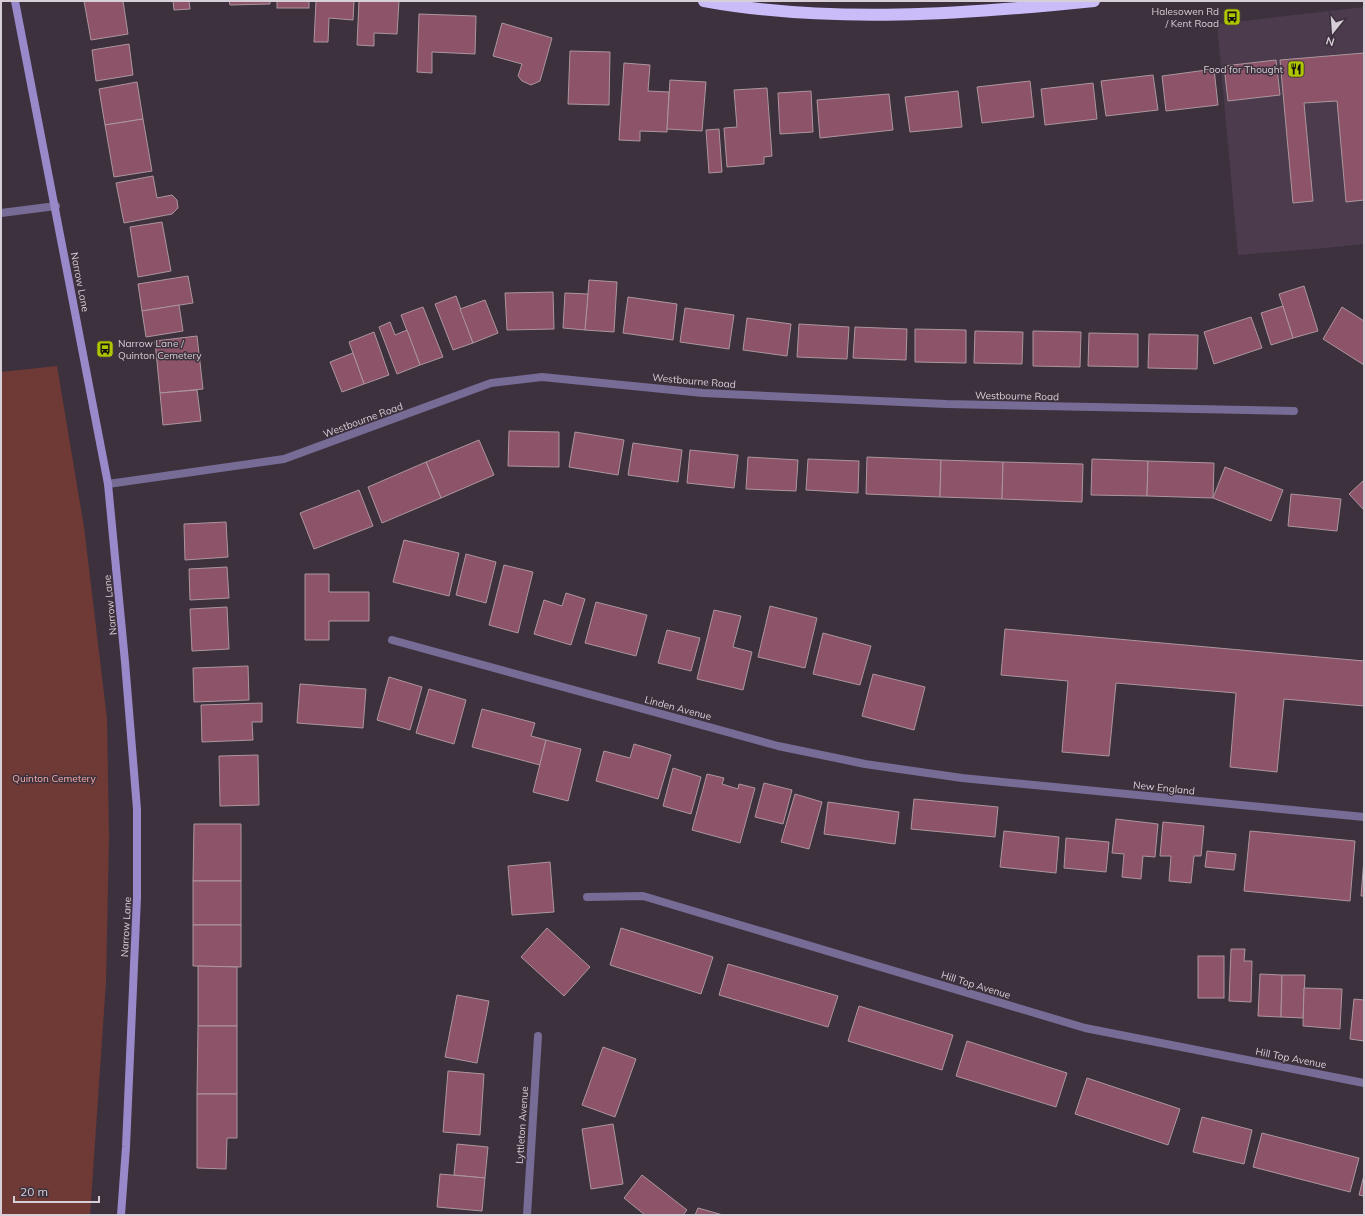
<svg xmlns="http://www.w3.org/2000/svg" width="1365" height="1216" font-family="Mulish,sans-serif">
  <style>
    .built { fill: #4b3b4c }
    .green { fill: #6f3a36 }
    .building { fill: #8d5369; stroke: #ac969d }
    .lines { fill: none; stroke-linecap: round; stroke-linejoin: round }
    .lane { stroke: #766c95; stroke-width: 8 }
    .street { stroke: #766c95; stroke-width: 8 }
    .secondary { stroke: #9989ca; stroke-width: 8 }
    .highway { stroke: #cabcf9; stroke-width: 12 }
    .labels { text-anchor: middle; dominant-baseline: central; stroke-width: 3; stroke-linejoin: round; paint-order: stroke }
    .poi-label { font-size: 10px; fill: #d7cfd7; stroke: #3d313e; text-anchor: end }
    .street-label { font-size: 10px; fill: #d7cfd7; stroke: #3d313e }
    .park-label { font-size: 10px; fill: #faafa7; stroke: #3d313e }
  </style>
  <rect width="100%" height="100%" fill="#3d313e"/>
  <polygon class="built" points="1364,7 1364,244 1325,248 1238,255 1217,24"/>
  <polygon class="green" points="57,366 84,527 107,719 109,837 106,982 90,1215 1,1215 1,372"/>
  <g class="building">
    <polygon points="84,1 123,1 128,34 91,40"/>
    <polygon points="173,1 189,1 190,9 174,10"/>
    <polygon points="229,1 270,1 270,4 230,5"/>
    <rect x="277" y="1" width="32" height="7"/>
    <polygon points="316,1 354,1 353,20 329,18 328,42 314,42"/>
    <polygon points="359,1 399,1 397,34 374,33 374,46 357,45"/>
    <polygon points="419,14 476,16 475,54 432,52 432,73 417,72"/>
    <polygon points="502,23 552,38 540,81 531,85 522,81 518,76 522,64 493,56"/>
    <polygon points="129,44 133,75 96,81 92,50"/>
    <polygon points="570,51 610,52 609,105 568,104"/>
    <polygon points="1364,53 1364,200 1346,202 1337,101 1304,103 1313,201 1293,203 1280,60"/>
    <polygon points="1276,60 1280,95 1228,101 1224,66"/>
    <polygon points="624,63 650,65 648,91 669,92 667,132 640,131 640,141 619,140"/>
    <polygon points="1214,69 1218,105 1166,111 1162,76"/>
    <polygon points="1153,75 1158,110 1106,116 1101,81"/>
    <polygon points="670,80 706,82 702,131 667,129"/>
    <polygon points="1030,81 1034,117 982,123 977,87"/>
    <polygon points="137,82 143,119 105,125 99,89"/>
    <polygon points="1093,83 1097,119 1045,125 1041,89"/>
    <polygon points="767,88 772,156 764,157 764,164 727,167 724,128 737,127 734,90"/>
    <polygon points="811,91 813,132 780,134 778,93"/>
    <polygon points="958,91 962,127 910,132 905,97"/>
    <polygon points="889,94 893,130 820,138 817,100"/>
    <polygon points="143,119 152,171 114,177 105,125"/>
    <polygon points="719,129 722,172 709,173 706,130"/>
    <polygon points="153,176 157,198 172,195 177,200 178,208 172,214 124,223 116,183"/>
    <polygon points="162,222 171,271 138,277 130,227"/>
    <polygon points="188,276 193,303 142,311 138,284"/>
    <polygon points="589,280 617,282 614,332 585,330"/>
    <polygon points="1304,286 1318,331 1293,338 1279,294"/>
    <polygon points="553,292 554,329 507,330 505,293"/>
    <polygon points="565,293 588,294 585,330 563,328"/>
    <polygon points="456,296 473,343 453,350 435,304"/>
    <polygon points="628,297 677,304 673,340 623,333"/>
    <polygon points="485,300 498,333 473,343 460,309"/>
    <polygon points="179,305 183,331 146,337 142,311"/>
    <polygon points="1283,306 1293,338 1271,345 1261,313"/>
    <polygon points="423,307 443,357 420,365 401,315"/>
    <polygon points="1342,307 1364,321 1364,365 1323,339"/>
    <polygon points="685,308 734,315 729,349 680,342"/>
    <polygon points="1251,317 1262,348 1214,364 1204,332"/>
    <polygon points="747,318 791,324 787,356 743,350"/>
    <polygon points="390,322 395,335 407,330 420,365 397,374 379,327"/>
    <polygon points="799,324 849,327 847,359 797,357"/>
    <polygon points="855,327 907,329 906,360 853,358"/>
    <polygon points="915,329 966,330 966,363 915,362"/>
    <polygon points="975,331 1023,332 1022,364 974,363"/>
    <polygon points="1033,331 1081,332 1080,367 1033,366"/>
    <polygon points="374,332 389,375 364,384 349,342"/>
    <polygon points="1089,333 1138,334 1138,367 1088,366"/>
    <polygon points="1149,334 1198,335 1197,369 1148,368"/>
    <polygon points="197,336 203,389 160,393 155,341"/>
    <polygon points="353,353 364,384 342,392 330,362"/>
    <polygon points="197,390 201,421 163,425 160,393"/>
    <polygon points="509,431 559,432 559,467 508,466"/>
    <polygon points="575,432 624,440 618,475 569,467"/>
    <polygon points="479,440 494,475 441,498 426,462"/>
    <polygon points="633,443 682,450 678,482 628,475"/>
    <polygon points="690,450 738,455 734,488 687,483"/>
    <polygon points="748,457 798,460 796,491 746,489"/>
    <polygon points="867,457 941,460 940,497 866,494"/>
    <polygon points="808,459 859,461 858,493 806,490"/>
    <polygon points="1092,459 1148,461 1147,496 1091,495"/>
    <polygon points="941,460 1003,462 1002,499 940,497"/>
    <polygon points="1148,461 1214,463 1213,498 1147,496"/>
    <polygon points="426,462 441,498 382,523 368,487"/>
    <polygon points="1003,462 1083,464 1082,502 1002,499"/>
    <polygon points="1225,467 1283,490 1271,521 1213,498"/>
    <polygon points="1364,480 1364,510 1349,494"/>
    <polygon points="359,490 373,526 314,549 300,513"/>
    <polygon points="1291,494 1341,499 1337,531 1288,526"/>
    <polygon points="226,522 228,557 185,560 184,524"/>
    <polygon points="404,540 459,553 449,596 393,582"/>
    <polygon points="466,554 496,562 486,603 456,595"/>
    <polygon points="504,565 533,572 518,633 489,625"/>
    <polygon points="227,567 229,598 190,600 189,569"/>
    <polygon points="305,574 329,574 329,592 369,592 369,621 329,621 329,640 305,640"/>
    <polygon points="566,593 585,599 571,645 534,634 544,600 562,606"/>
    <polygon points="596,602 647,615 636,656 585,643"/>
    <polygon points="770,606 817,618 805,668 758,657"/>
    <polygon points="227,607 229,649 192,651 190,609"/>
    <polygon points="714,610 741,616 733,647 752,652 743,690 697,679"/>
    <polygon points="1005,629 1364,661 1364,706 1284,699 1277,772 1230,767 1236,693 1116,683 1109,756 1062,752 1068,681 1001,675"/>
    <polygon points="667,630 700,638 691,671 658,663"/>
    <polygon points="823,633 871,646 860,685 813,674"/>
    <polygon points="248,666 249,700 194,702 193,668"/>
    <polygon points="873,674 925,687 914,730 862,716"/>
    <polygon points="389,677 422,687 410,730 377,720"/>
    <polygon points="300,684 366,689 363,728 297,723"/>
    <polygon points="429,689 466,700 454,744 416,733"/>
    <polygon points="262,703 262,722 252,722 253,740 202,742 201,705"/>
    <polygon points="482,709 535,723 531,736 546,740 540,765 472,747"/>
    <polygon points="546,740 581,749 568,801 533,792"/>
    <polygon points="634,744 671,755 658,799 596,781 604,751 630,758"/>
    <polygon points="258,755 259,805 220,806 219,756"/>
    <polygon points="673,768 701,777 691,814 663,806"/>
    <polygon points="707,774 724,778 722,784 738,789 739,784 755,788 740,843 692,830"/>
    <polygon points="764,783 792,790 783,824 755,817"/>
    <polygon points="795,794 822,802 809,849 781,842"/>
    <polygon points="914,799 998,807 995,837 911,829"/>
    <polygon points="828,802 899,812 895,844 824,834"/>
    <polygon points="1116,819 1158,824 1155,857 1143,856 1141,879 1122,877 1124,854 1112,853"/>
    <polygon points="1163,822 1204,826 1201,856 1194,856 1191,883 1169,881 1171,856 1160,856"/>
    <polygon points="194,824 241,824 241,881 193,881"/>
    <polygon points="1004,831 1059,837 1056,873 1000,867"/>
    <polygon points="1250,831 1355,841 1350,901 1244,891"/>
    <polygon points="1066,838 1109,842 1106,872 1064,868"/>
    <polygon points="1207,851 1236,854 1234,870 1205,867"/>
    <polygon points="1364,859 1364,896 1361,896"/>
    <polygon points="550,862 554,912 512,915 508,866"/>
    <rect x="193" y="881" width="48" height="44"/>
    <polygon points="193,925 241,925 241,967 193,966"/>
    <polygon points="547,928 590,967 564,996 521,957"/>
    <polygon points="621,928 713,957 701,994 610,965"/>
    <polygon points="1231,949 1245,949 1244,961 1252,961 1251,1002 1229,1001"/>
    <rect x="1198" y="956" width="26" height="42"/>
    <polygon points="728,964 838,996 828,1027 719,995"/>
    <polygon points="198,966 237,967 237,1026 198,1026"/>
    <polygon points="1260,974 1282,975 1281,1017 1258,1016"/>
    <polygon points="1282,975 1305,975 1303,1018 1281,1017"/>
    <polygon points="1304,988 1342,989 1340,1029 1303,1026"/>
    <polygon points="457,995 489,1001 477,1063 445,1057"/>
    <polygon points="1354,999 1364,1000 1364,1041 1350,1039"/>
    <polygon points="859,1006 953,1035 942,1070 848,1041"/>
    <polygon points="198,1026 237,1026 237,1094 197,1094"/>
    <polygon points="967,1041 1067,1073 1056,1107 956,1076"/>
    <polygon points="603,1047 636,1059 615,1117 582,1105"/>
    <polygon points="448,1071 484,1074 480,1135 443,1132"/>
    <polygon points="1087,1078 1180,1109 1168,1145 1075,1114"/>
    <polygon points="197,1094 237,1094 237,1138 227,1138 226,1169 197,1168"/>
    <polygon points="1202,1117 1252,1130 1244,1164 1193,1152"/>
    <polygon points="613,1124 623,1184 591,1189 582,1129"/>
    <polygon points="1262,1133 1359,1158 1350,1192 1253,1167"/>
    <polygon points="457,1144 488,1147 485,1178 454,1175"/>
    <polygon points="440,1174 485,1178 482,1211 437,1207"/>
    <polygon points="642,1175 687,1210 683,1215 645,1215 624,1198"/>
    <polygon points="1364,1175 1364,1196 1359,1195"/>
    <polygon points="698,1208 723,1215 695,1215"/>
  </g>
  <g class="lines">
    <polyline class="lane" points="1,213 56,206"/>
    <g class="street">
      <polyline points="108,484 284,459 491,383 542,377 703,393 946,404 1294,411"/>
      <polyline points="392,640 778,746 865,764 962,778 1364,817"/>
      <polyline points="587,897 643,896 1085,1028 1364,1083"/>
      <polyline points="527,1215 538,1036"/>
    </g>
    <polyline class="secondary" points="15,1 108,484 125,662 137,809 137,897 126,1147 121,1215"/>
    <path class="highway" d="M704 1C830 24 966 14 1094 1"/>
  </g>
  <defs>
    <symbol id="bus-square" viewBox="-11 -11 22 22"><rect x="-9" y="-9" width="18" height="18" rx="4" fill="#b0c501" stroke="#3d313e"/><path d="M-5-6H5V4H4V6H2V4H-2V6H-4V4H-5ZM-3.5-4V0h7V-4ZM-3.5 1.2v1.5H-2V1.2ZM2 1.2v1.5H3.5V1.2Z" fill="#111"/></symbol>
    <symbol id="restaurant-square" viewBox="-11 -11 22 22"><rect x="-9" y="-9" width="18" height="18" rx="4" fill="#b0c501" stroke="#3d313e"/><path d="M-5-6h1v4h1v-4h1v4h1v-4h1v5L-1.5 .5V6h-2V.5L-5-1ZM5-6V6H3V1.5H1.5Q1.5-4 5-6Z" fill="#111"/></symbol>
  </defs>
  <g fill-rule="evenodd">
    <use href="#bus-square" x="1222" y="7" width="20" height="20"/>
    <use href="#restaurant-square" x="1286" y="59" width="20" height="20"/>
    <use href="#bus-square" x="95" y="339" width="20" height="20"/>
  </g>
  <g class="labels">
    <g class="poi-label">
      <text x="1219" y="11">Halesowen Rd<tspan x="1219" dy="12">/ Kent Road</tspan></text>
      <text x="1283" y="69">Food for Thought</text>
      <text x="118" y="343" text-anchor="start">Narrow Lane /<tspan x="118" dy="12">Quinton Cemetery</tspan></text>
    </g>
    <g class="street-label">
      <text transform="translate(80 282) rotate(79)">Narrow Lane</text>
      <text transform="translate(694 381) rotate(5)">Westbourne Road</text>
      <text transform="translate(1017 396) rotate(1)">Westbourne Road</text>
      <text transform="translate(363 420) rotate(-20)">Westbourne Road</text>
      <text transform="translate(110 605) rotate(-96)">Narrow Lane</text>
      <text transform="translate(678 708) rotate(15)">Linden Avenue</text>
      <text transform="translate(1164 788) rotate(6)">New England</text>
      <text transform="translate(126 927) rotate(-87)">Narrow Lane</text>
      <text transform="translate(976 985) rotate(17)">Hill Top Avenue</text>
      <text transform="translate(1291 1058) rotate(11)">Hill Top Avenue</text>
      <text transform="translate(522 1125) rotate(-86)">Lyttleton Avenue</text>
    </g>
    <g class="park-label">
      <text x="54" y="778">Quinton Cemetery</text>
    </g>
  </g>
  <rect width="1365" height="1216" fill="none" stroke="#d7cfd7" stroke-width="4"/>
  <g transform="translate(1333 32) rotate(197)" stroke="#3d313e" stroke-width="3" paint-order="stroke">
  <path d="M0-3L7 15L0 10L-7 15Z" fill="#d7cfd7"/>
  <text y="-6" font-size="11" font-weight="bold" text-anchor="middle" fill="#d7cfd7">N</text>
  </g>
  <path d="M14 1196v6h85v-6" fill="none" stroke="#d7cfd7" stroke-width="2"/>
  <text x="20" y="1196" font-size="12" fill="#d7cfd7" stroke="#3d313e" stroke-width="3" paint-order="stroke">20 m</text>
</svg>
